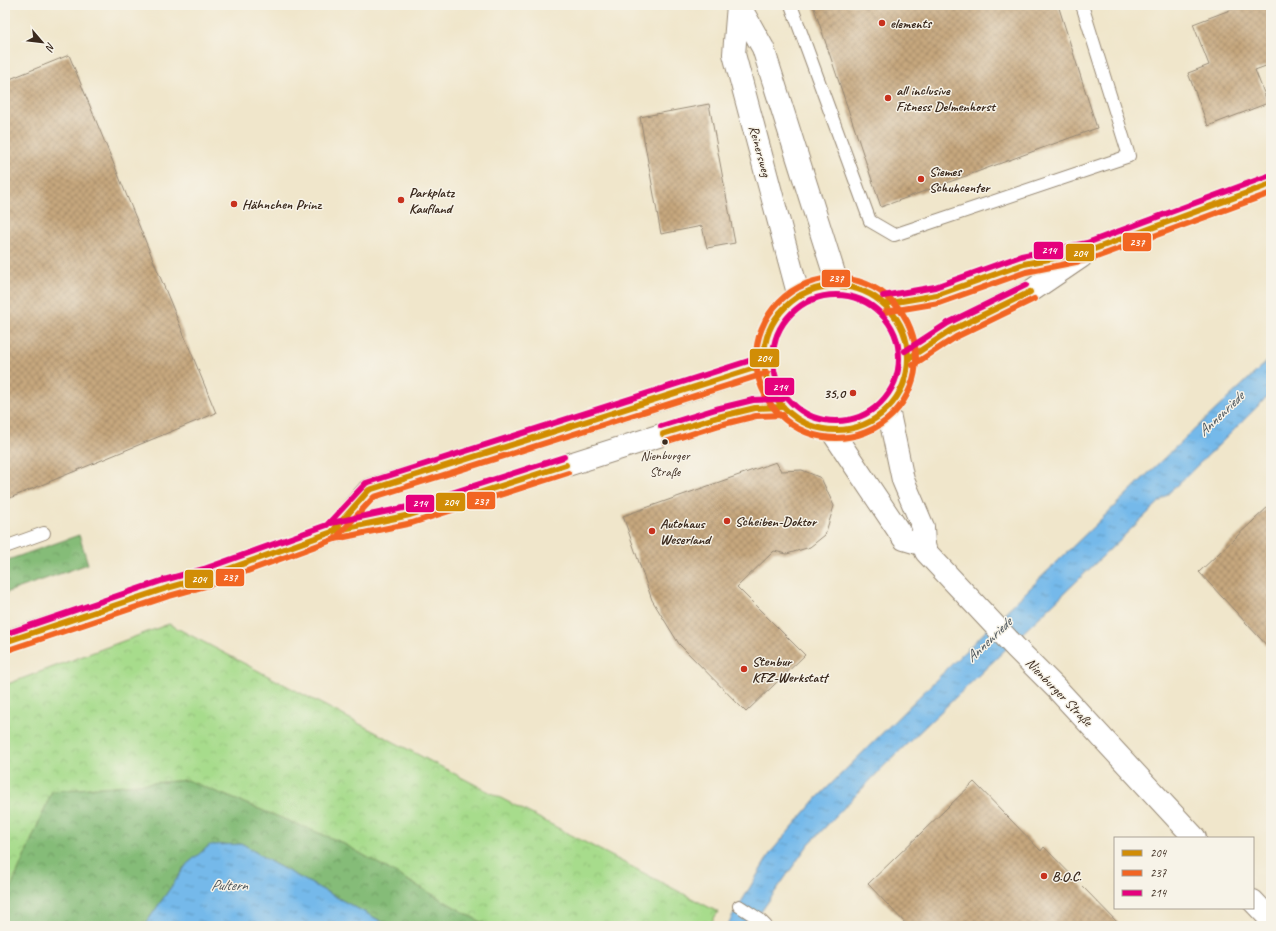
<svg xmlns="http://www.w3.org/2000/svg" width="1276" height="931" font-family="Caveat,sans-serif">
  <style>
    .forest { fill: url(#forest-crowns); stroke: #60734b }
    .park { fill: url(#park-crowns); stroke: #718355 }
    .water { fill: url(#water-ripples); stroke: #587284 }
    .building { fill: url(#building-cross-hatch) }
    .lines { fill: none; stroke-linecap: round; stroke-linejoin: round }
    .service-casing { stroke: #968874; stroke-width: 14 }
    .minor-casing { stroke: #968874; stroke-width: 24 }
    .secondary-casing { stroke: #968874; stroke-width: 24 }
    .service { stroke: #fff; stroke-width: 12 }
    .minor { stroke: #fff; stroke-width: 22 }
    .secondary { stroke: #fff; stroke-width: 22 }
    .bus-1-casing { stroke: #f7f3e8; stroke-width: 9 }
    .bus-2-casing { stroke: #f7f3e8; stroke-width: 9 }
    .bus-3-casing { stroke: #f7f3e8; stroke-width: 9 }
    .bus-1 { stroke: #d18d06; stroke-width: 6 }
    .bus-2 { stroke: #f26522; stroke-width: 6 }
    .bus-3 { stroke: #e5007d; stroke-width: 6 }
    .poi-dot { fill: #c8321e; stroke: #f7f3e8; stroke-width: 1.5 }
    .bus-dot { fill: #3b2a1e; stroke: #f7f3e8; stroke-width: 1.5 }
    .labels { text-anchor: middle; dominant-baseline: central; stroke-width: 3; stroke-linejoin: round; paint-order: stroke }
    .bus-label { font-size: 13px; fill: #3b2a1e; stroke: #f7f3e8 }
    .poi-label { font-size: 14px; font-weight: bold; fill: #3b2a1e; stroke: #f7f3e8; text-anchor: start }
    .street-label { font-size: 14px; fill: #3b2a1e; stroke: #f7f3e8 }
    .water-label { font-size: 15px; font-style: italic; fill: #4c555b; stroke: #f7f3e8 }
    .line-badge { stroke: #f7f3e8; stroke-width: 1.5 }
    .badge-label { font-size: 11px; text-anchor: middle; font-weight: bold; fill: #fff }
  </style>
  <defs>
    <pattern id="forest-crowns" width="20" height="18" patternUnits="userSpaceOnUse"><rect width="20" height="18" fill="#85bc78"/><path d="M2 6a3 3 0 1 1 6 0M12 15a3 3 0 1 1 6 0" fill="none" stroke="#6e9962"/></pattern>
    <pattern id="park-crowns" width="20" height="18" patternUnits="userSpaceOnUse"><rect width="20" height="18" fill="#a7dc8c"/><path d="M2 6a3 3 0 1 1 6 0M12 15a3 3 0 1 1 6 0" fill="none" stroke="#91bd78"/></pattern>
    <pattern id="water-ripples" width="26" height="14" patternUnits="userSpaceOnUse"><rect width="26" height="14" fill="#74b9ea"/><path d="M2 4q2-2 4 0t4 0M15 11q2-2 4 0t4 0" fill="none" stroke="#6097bd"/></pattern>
    <pattern id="building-cross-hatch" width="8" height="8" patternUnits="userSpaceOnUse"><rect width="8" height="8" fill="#c6a77e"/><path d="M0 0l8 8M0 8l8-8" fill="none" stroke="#a28867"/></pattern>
  </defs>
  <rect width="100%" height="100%" fill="#f7f3e8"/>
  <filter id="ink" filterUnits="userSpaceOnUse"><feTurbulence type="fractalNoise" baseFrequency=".025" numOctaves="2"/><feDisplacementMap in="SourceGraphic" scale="8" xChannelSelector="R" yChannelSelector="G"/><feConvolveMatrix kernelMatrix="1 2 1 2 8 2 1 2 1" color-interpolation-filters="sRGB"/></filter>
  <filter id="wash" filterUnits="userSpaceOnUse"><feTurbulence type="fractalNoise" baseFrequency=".012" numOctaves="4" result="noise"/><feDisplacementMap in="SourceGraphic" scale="16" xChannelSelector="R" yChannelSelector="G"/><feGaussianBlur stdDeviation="0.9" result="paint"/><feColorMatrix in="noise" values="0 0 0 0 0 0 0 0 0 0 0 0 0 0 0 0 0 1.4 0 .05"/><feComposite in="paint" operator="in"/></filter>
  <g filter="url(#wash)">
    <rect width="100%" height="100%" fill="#f0e6cb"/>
    <g class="forest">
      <polygon points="79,535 88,564 5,593 5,561"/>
      <polygon points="187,780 339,841 488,926 390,926 271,862 243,844 210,846 187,864 144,926 5,926 5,902 52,791"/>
    </g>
    <polygon class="park" points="169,624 718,912 709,926 488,926 339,841 187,780 52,791 5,902 5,685"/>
    <g class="water">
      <polygon points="1271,358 1271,393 1225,439 884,766 808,845 751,926 727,926 771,852 817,798 955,661 1163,459"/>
      <polygon points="243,844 271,862 390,926 144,926 187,864 210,845"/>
    </g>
    <g id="blocks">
      <g class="building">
        <polygon points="813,5 1058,5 1097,128 881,207"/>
        <polygon points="1243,5 1271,5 1271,64 1255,70 1268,103 1208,126 1188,73 1209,65 1193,24"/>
        <polygon points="69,55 216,413 5,500 5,81"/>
        <polygon points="709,104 735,243 707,248 702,226 661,234 640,117"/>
        <polygon points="776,462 781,471 802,470 821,478 834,506 825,535 810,547 787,554 774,551 737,587 805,655 746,712 679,644 652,600 623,516"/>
        <polygon points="1271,504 1271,650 1199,572"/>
        <polygon points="974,782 1041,851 1044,847 1121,926 908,926 868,884"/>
      </g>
    </g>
  </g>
  <g filter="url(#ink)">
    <use href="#blocks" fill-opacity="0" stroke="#968874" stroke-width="1"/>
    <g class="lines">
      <defs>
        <g id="service">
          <polyline points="791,5 870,221 894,235 1129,156 1082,5"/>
          <polyline points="5,547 44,533"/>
          <polyline points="739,906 759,919 766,926"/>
        </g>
        <g id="minor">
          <polyline points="738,5 734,54 799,297"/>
          <polyline points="739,5 763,48 838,286"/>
          <polyline points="888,409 903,480 923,527 924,545 926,552 1016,648 1058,690 1195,838"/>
          <polyline points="831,430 904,539 924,545"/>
          <polyline points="1253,901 1271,920"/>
        </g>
        <g id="secondary">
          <circle cx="836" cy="358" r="72"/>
          <polyline points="884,304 937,295 1024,264 1089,251 1271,184"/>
          <polyline points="909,358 952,330 1031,291 1081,257"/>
          <polyline points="332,532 369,490 707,384 764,365"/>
          <polyline points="5,642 167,588 206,577 332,532 410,515 718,417 755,408 783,407"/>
        </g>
      </defs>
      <use href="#service" class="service-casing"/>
      <use href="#minor" class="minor-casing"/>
      <use href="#secondary" class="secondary-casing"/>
      <use href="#service" class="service"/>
      <use href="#minor" class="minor"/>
      <use href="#secondary" class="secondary"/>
      <defs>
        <g id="bus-1">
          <circle cx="836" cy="358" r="72"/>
          <polyline points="884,304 937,295 1024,264 1089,251 1271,184"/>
          <polyline points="909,358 952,330 1030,292"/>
          <polyline points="663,434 718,417 755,408 783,407"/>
          <polyline points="333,531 410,515 566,465"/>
          <polyline points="5,642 167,588 206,577 332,532 369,490 764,365"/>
        </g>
        <g id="bus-2">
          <circle cx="836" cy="358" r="80"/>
          <polyline points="885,312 939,303 1026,272 1091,259 1271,193"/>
          <polyline points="913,365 956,337 1034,299"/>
          <polyline points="665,442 720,425 756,416 783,415"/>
          <polyline points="335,539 412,523 568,473"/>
          <polyline points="8,650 169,596 209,585 335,539 374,497 767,373"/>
        </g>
        <g id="bus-3">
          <circle cx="836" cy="358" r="63"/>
          <polyline points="883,296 935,287 1021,256 1087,243 1268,176"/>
          <polyline points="905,351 948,323 1026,285"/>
          <polyline points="661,426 716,409 753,400 783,399"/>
          <polyline points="331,523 408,507 564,457"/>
          <polyline points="5,634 164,580 204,569 327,525 366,483 761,357"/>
        </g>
      </defs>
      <use href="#bus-1" class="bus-1-casing"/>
      <use href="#bus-2" class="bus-2-casing"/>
      <use href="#bus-3" class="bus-3-casing"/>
      <use href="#bus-1" class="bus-1"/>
      <use href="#bus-2" class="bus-2"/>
      <use href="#bus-3" class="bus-3"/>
    </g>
  </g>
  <g class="poi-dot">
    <circle cx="882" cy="23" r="4"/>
    <circle cx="888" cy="98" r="4"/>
    <circle cx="921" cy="179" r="4"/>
    <circle cx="401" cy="200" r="4"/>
    <circle cx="234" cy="204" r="4"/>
    <circle cx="853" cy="393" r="4"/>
    <circle cx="727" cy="521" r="4"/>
    <circle cx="652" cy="531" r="4"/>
    <circle cx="744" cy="669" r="4"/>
    <circle cx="1044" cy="876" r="4"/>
  </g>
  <circle class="bus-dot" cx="665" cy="442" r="3.5"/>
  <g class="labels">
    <g class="bus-label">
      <text x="665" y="456">Nienburger<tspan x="665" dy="16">Straße</tspan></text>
    </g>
    <g class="poi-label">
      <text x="890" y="23">elements</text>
      <text x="896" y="90">all inclusive<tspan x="896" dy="16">Fitness Delmenhorst</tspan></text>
      <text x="929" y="171">Siemes<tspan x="929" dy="16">Schuhcenter</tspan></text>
      <text x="409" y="192">Parkplatz<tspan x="409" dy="16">Kaufland</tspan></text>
      <text x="242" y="204">Hähnchen Prinz</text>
      <text x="845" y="393" text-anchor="end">35,0</text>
      <text x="735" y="521">Scheiben-Doktor</text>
      <text x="660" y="523">Autohaus<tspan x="660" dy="16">Weserland</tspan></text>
      <text x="752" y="661">Stenbur<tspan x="752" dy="16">KFZ-Werkstatt</tspan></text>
      <text x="1052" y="876">B.O.C.</text>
    </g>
    <g class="street-label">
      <text transform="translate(760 151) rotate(75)">Reinersweg</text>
      <text transform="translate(1059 692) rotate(46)">Nienburger Straße</text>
    </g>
    <g class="water-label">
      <text transform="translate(1221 414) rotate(-44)">Annenriede</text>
      <text transform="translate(989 640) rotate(-44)">Annenriede</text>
      <text x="229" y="885">Pultern</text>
    </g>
  </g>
  <g class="line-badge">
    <rect x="1122" y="232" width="30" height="20" rx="4" fill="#f26522"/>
    <rect x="1033" y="241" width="31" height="19" rx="4" fill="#e5007d"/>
    <rect x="1065" y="243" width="30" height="19" rx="4" fill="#d18d06"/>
    <rect x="821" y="269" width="30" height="19" rx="4" fill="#f26522"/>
    <rect x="749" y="348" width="31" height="20" rx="4" fill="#d18d06"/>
    <rect x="764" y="377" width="31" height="19" rx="4" fill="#e5007d"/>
    <rect x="466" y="491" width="30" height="19" rx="4" fill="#f26522"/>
    <rect x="435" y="492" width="31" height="20" rx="4" fill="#d18d06"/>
    <rect x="405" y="494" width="30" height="19" rx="4" fill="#e5007d"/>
    <rect x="215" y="568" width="30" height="19" rx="4" fill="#f26522"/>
    <rect x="184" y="569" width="30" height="20" rx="4" fill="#d18d06"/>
  </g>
  <g class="badge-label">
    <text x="1137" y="246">237</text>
    <text x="1049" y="254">214</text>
    <text x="1080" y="257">204</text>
    <text x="836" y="282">237</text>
    <text x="764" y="362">204</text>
    <text x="780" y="391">214</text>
    <text x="481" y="505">237</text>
    <text x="451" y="506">204</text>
    <text x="420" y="507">214</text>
    <text x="230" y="581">237</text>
    <text x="199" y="583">204</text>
  </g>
  <rect width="1276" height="931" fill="none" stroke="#f7f3e8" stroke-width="20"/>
  <rect x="1114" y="837" width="140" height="72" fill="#f7f3e8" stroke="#aca397"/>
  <rect x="1122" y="850" width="20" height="6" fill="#d18d06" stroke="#aca397"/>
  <text x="1150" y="857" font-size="12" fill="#3b2a1e">204</text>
  <rect x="1122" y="870" width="20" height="6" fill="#f26522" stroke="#aca397"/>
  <text x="1150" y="877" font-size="12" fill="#3b2a1e">237</text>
  <rect x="1122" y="890" width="20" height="6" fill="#e5007d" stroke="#aca397"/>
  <text x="1150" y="897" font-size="12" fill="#3b2a1e">214</text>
  <g transform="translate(42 42) rotate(118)" stroke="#f7f3e8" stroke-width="3" paint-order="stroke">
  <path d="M0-3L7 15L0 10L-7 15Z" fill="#3b2a1e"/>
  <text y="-6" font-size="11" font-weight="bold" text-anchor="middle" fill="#3b2a1e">N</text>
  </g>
</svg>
